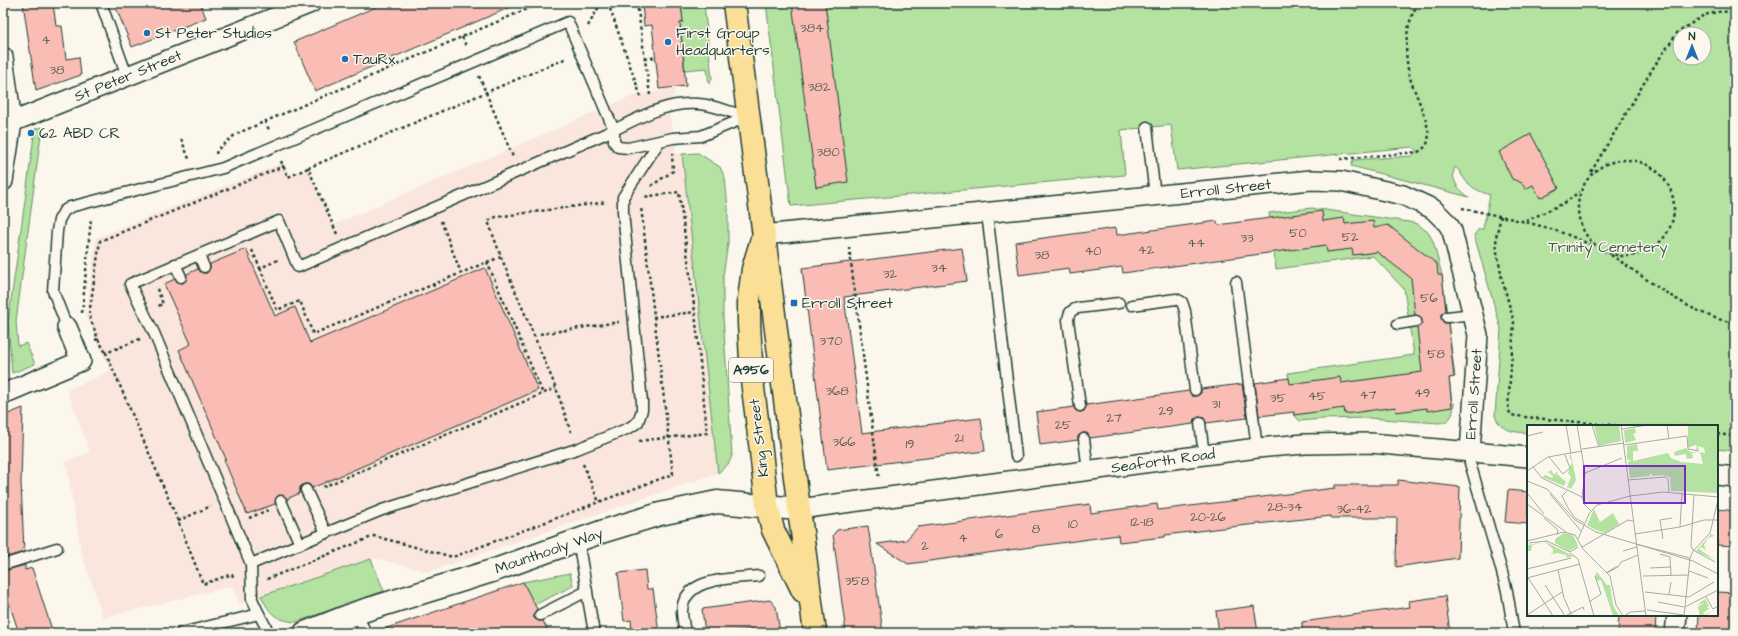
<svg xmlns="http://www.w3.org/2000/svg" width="1738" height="636" font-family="'Architects Daughter',sans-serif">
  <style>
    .built { fill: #fae6dc }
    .green { fill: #b4e2a1; stroke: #6a906a; fill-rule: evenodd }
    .building { fill: #f9bdb5; stroke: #1f3d34 }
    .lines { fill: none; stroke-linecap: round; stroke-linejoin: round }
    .service-casing { stroke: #1f3d34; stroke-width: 13 }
    .minor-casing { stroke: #1f3d34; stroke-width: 22 }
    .secondary-casing { stroke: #1f3d34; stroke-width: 25 }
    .primary-casing { stroke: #1f3d34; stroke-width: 25 }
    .path { stroke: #1f3d34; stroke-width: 2.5; stroke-dasharray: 3 3; stroke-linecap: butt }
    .service { stroke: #fbf7ec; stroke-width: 10 }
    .minor { stroke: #fbf7ec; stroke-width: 19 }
    .secondary { stroke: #fbf7ec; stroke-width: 22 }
    .primary { stroke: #fbdf96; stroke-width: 22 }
    .poi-dot { fill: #1f6fb2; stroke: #fbf7ec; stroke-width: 1.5 }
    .labels { text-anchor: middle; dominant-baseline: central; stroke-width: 3; stroke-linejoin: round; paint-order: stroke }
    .number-label { font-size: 13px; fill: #565d54 }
    .shield { fill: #fbf7ec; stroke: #61756b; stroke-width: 1 }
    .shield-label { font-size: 14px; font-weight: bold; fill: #1f3d34 }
    .poi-label { font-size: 15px; fill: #1f3d34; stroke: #fbf7ec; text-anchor: start }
    .street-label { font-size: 15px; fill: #1f3d34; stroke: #fbf7ec }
    .park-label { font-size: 15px; fill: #3d5e4a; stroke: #fbf7ec }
    .inset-road { fill: none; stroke: #a3ada2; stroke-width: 1 }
    .view { fill: #7b2cbf; fill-opacity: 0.15; stroke: #7b2cbf; stroke-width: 2 }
    .inset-edge { fill: none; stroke: #1f3d34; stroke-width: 2 }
  </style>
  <rect width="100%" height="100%" fill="#fbf7ec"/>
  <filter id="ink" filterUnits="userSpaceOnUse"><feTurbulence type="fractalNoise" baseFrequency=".025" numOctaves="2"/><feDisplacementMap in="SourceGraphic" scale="8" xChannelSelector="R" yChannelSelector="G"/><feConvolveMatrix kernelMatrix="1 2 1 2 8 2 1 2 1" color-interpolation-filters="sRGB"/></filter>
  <g filter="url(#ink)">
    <polygon class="built" points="675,88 675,92 669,106 670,118 675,138 676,153 682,154 718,473 428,572 375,558 240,604 232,586 103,618 81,551 66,461 90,452 67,390 110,371 86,315 96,238 282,163 288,176 308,168 333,225 632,96"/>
    <g class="green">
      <polygon points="681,3 704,3 712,79 709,84 707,68 685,70 680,23 683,22"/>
      <path d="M766 3H1735V451L1717 449V426H1528V433C1513 432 1501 431 1495 416L1501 329 1474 235 1479 229H1483L1490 195C1480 192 1472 188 1465 180 1461 175 1460 170 1455 167 1450 180 1458 189 1469 197L1351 166 1353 160 1412 156 1417 151 1412 147 1177 170 1171 125 1121 130 1125 175 791 206ZM1680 34H1704V58H1680Z"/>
      <polygon points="42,127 16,321 18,346 26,343 35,364 12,373 8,322 35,129"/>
      <polygon points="698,153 720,167 725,178 728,208 728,243 723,276 723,316 732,456 729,463 718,473 682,154"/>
      <path d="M1312 208 1409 222 1417 224 1428 232 1433 241 1442 275 1455 377 1449 378 1452 403H1454C1453 415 1452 421 1439 423L1368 418 1322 419 1300 421 1294 415 1288 373 1414 355 1404 289 1373 256 1276 269 1269 213Z"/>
      <path d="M371 559 384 591 296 622C275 620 270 614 261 596Z"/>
      <polygon points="570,573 573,586 534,605 523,582"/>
    </g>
    <g class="building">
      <polygon points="23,3 53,3 56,26 62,26 66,59 79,57 81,75 36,91"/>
      <polygon points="114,3 200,3 206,18 132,47"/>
      <polygon points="385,3 520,3 315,91 294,42"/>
      <polygon points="642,3 681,3 683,22 680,23 686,86 659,89 652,25 644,26"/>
      <polygon points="792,3 825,3 848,182 816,187"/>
      <polygon points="1531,134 1559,188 1540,198 1533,185 1525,189 1522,183 1512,179 1499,152"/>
      <polygon points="1322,211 1323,221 1344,218 1345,224 1373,221 1374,228 1388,225 1437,264 1438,275 1442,275 1446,311 1441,314 1441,318 1444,323 1448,323 1454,377 1449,378 1452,407 1427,411 1427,408 1396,412 1395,407 1345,414 1344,408 1294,415 1294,412 1259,416 1255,383 1289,378 1290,384 1340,377 1341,383 1422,372 1417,327 1420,326 1422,320 1421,317 1415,315 1411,278 1377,252 1353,255 1352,249 1327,252 1326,245 1123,273 1122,267 1070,274 1069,268 1019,275 1015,242 1116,228 1117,235 1217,221 1218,225"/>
      <polygon points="962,248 967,281 844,297 862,433 981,418 985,451 827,470 802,268"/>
      <polygon points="246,249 275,316 295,307 310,343 485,268 538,390 312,488 309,484 304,484 300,487 300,493 287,499 284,496 279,495 276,498 275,504 247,514 224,460 226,459 179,350 191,344 164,284 175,279 178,282 183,283 186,280 187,274 198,269 203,273 207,273 210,268 210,264"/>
      <polygon points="1242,384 1247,418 1206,423 1203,417 1199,417 1194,420 1193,424 1090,438 1087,433 1083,433 1078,436 1078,440 1040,445 1036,412 1074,407 1075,410 1081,412 1084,411 1086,405 1189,391 1192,396 1196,396 1201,393 1201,389"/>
      <polygon points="23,408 21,482 24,552 3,558 3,416"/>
      <polygon points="1398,480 1460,487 1458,558 1396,567 1397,518 1331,518 1331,516 1239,526 1165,535 1165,537 1119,542 1118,535 908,564 877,544 906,540 918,527 1090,504 1091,513 1157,504 1158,510 1335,488 1335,485 1398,485"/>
      <polygon points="1508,490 1528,492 1528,524 1505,522"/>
      <polygon points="1717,509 1735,511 1735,546 1717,545"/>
      <polygon points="868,526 883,633 846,633 833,535 837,530"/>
      <polygon points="25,565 25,570 32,568 53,633 19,633 3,585 3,571"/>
      <polygon points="645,570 647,589 653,589 659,633 632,633 631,620 624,621 618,573"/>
      <polygon points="523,582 537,609 534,614 534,618 539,621 543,621 549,633 382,633 381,630"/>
      <polygon points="1717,592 1735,593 1733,633 1698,633 1699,615 1717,615"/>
      <polygon points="1445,596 1450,633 1302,633 1302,622 1410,607 1409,601"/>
      <polygon points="770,600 776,607 780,633 754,633 754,629 720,633 705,633 702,609"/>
      <polygon points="1254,606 1258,633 1219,633 1216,611"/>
      <polygon points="1619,615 1656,615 1655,633 1618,633"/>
    </g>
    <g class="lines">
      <defs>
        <g id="service">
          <polyline points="101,3 127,76"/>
          <polyline points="1147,127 1155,196"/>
          <path d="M659 142 623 197V212L642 402V410L638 422 629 428 577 449 382 510 251 564 154 333 130 284 279 221 298 267 614 130C640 117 668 101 699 104 715 105 732 113 747 117"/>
          <polyline points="987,213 1016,456"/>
          <polyline points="199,255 204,267"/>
          <polyline points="175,264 181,277"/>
          <polyline points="1236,282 1257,448"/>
          <polyline points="1132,305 1176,299 1182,302 1185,311 1195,390"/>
          <polyline points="1447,317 1473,314"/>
          <polyline points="1398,324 1416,321"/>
          <polyline points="67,327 53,291 57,231 59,220 64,211 70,207 223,168 568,22 614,130 614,142 618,147 628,148 673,138 701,136 747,117"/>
          <path d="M1080 406 1068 320C1069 312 1071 310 1078 308L1119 303"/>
          <polyline points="1200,423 1204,455"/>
          <polyline points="1084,439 1088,471"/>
          <polyline points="1470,452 1470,463 1500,565 1507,591 1514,633"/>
          <polyline points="306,490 326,533"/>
          <polyline points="281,501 300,544"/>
          <polyline points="578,540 594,633"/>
          <polyline points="251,564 252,599 259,614"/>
          <polyline points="3,565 57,548"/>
          <polyline points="356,613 366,633"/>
          <polyline points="540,615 587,591"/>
          <polyline points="181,633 259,614 269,633"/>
          <path d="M685 633C684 626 682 618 682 611 684 576 733 579 759 576"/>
        </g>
        <g id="minor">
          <polyline points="3,57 12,122 3,181"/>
          <polyline points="12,122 311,3"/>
          <polyline points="763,235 1311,180 1341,181 1403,195 1433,209 1448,224 1452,231 1478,335 1470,452"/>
          <polyline points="3,394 81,361 67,327"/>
          <polyline points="1717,475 1735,477"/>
          <polyline points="799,509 1257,448 1305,444 1370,443 1528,457"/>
          <polyline points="1675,633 1677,615"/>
        </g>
        <polyline id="secondary" points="305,633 356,613 495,570 601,532 660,514 717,502 799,509"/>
        <g id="primary">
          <polyline points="734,3 815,633"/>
          <polyline points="761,242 753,269 749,299 749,323 752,380 761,451 767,506 773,530 803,591"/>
        </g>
      </defs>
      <use href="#service" class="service-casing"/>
      <use href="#minor" class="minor-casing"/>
      <use href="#secondary" class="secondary-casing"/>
      <use href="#primary" class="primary-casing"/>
      <g class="path">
        <polyline points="608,3 641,97"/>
        <polyline points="637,3 650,95"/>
        <polyline points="588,26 601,3"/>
        <polyline points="462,37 467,48"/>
        <polyline points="645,59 656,57"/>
        <polyline points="479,76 513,157"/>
        <polyline points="265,121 270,132"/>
        <polyline points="181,139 190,161"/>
        <polyline points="216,154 217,150 236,134 541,3"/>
        <path d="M1340 159 1418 152C1423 149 1427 146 1428 141 1432 125 1413 91 1409 74 1404 51 1405 22 1419 3"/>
        <circle cx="1626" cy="208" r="48"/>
        <polyline points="281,161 288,177 308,168"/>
        <polyline points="1591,172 1653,68 1677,33 1704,15 1717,12 1735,11"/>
        <polyline points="651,186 673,171 672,154"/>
        <path d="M1462 208C1507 218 1552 225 1593 246"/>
        <polyline points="1501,216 1496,237 1497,252 1502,279 1514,322 1508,409 1511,415 1524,417 1621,426"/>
        <polyline points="441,221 461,273 487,262 543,394"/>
        <polyline points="1526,221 1564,203 1579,192"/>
        <polyline points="337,234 308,168 567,58"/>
        <polyline points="849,247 879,478"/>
        <polyline points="252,250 260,268 278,260"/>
        <path d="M1611 255C1648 279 1691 316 1735 323"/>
        <polyline points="501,257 556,388 572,435"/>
        <polyline points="487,262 501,257 488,221 496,217 607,202"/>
        <polyline points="260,268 277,310 300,301 313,334 461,273"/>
        <polyline points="433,284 435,289"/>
        <polyline points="157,289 163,304 158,306"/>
        <polyline points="82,313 91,218"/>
        <polyline points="653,317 695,312"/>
        <polyline points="540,334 619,322"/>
        <polyline points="98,339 106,353"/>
        <polyline points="140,339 106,353 178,521 203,584 232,574 234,579"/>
        <polyline points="95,340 98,339 89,315 100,241 284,166"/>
        <polyline points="1717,434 1735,436"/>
        <polyline points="639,441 707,433 695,312 679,192 643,197"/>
        <polyline points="583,464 599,502"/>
        <polyline points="323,487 556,388"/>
        <polyline points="249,518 268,510"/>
        <polyline points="178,521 211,506"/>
        <polyline points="267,579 374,536 453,557 673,474 641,207"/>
      </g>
      <use href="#service" class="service"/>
      <use href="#minor" class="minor"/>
      <use href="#secondary" class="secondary"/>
      <use href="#primary" class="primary"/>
    </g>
  </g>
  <g class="poi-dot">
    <circle cx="147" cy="33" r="4"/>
    <circle cx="668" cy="42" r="4"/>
    <circle cx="345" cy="59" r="4"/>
    <circle cx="31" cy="133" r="4"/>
    <rect x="790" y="299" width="8" height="8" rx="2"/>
  </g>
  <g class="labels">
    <g class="number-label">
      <text x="812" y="28">384</text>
      <text x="46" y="40">4</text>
      <text x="57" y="70">38</text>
      <text x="819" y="87">382</text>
      <text x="828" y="152">380</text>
      <text x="1298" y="233">50</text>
      <text x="1350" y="237">52</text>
      <text x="1247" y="238">33</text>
      <text x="1196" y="243">44</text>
      <text x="1146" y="250">42</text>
      <text x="1093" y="251">40</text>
      <text x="1042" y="255">38</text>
      <text x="939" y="268">34</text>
      <text x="890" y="274">32</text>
      <text x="1429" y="298">56</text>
      <text x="831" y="341">370</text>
      <text x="1436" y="354">58</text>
      <text x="837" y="391">368</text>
      <text x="1422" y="393">49</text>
      <text x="1368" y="395">47</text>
      <text x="1317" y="396">45</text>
      <text x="1278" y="398">35</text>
      <text x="1216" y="404">31</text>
      <text x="1166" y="411">29</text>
      <text x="1114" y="418">27</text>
      <text x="1063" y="425">25</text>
      <text x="959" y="438">21</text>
      <text x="844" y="442">366</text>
      <text x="910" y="444">19</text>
      <text x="1285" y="507">28-34</text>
      <text x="1354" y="509">36-42</text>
      <text x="1208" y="517">20-26</text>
      <text x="1142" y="522">12-18</text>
      <text x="1073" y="524">10</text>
      <text x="1036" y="529">8</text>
      <text x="999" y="534">6</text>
      <text x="963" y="538">4</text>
      <text x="925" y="546">2</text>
      <text x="857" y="581">358</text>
    </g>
    <rect class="shield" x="729" y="358" width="44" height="24" rx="3"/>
    <g class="shield-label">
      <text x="751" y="370">A956</text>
    </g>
    <g class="poi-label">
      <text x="155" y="33">St Peter Studios</text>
      <text x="676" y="33">First Group<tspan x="676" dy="17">Headquarters</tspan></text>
      <text x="353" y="59">TauRx</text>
      <text x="39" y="133">62 ABD CR</text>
      <text x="802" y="303">Erroll Street</text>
    </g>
    <g class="street-label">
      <text transform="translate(128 76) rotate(-22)">St Peter Street</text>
      <text transform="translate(1226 189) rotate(-6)">Erroll Street</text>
      <text transform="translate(1474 394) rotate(-86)">Erroll Street</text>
      <text transform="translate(759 438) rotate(-97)">King Street</text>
      <text transform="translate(1163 461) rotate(-8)">Seaforth Road</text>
      <text transform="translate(549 551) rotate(-19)">Mounthooly Way</text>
    </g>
    <g class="park-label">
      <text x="1608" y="247">Trinity Cemetery</text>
    </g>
  </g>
  <g transform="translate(1527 425)">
    <rect width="191" height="191" fill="#fbf7ec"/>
    <path d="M67 0H92L94 16 72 21ZM161 0H191L190 68 144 66 143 52 135 50 125 51V48L122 51 103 53 101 37 104 36 100 34V21L110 19 111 26H106V36L141 28 144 33 154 37 176 39 173 27 178 28 177 23 171 21 172 24 169 25 170 21 168 20 161 23ZM108 3 109 8 106 9 109 15 98 18 97 5ZM159 23 163 27H171L165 28 166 33 160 34 159 29 148 31 147 27ZM42 30H44L49 55 44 64 40 62 44 52 41 48 45 37ZM24 45 27 50 31 46 30 49 39 57 37 61 15 52 18 50 25 53 26 51 21 47ZM67 84 73 97 86 88 92 99 96 97 78 108 69 105 60 100ZM37 108 46 110 51 121 42 126 28 118V114ZM184 109 187 111 181 113 177 120 179 125 174 122 172 124 188 135 169 126ZM18 117 5 120 4 126H0V120L19 117 46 131 40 133 39 130 30 128 22 130 26 128V124ZM70 147 80 160H83L86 180 92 191H87L85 188 74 155 70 156 68 150ZM178 174 182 181 180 183H183L176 188 177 190 186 186 177 191H173L171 182 177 178 170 180Z" fill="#b4e2a1"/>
    <path class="inset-road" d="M39 0 44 29M50 0 58 48 55 72 58 80 64 86M65 0 72 22M94 0 119 191M140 0 142 14M95 4 120 0M0 11 16 7M97 20 160 11 161 24 172 26M55 24 97 18M22 32 36 49 43 43 38 30M6 42 15 53 55 72M0 46 21 32 55 26M58 48 95 33M101 55 138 52 141 54 142 67M0 56 20 64 48 95 69 107 166 136 191 149M40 66 35 71 41 83 48 93 57 98M0 68 17 89M23 69 54 106M103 71 136 67 191 72M0 79 39 107M17 93 31 105 30 110M153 102 155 68M108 109 153 102 177 95H191M51 114 62 89 70 80 103 71M136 114 133 95 145 93M0 116 37 107 48 110 56 124 83 151 89 180 96 191M2 118 20 116 43 127 51 122M109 119 163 133M55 122 101 95 106 96M166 125 164 121 167 70M166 125 188 137M96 126 110 122M43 128 51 134 67 191M133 129 143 132 144 150M123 143 144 142M0 144 44 133M31 145 37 173 45 191M162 146 181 153M79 148 90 141M80 148 91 142 94 137 111 130M0 151 26 191M116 151 162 150M0 153 53 139M18 160 38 191M118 167 162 172 187 157M142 169 144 157M179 172 186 184 191 181M62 177 74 169 68 151M131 177 157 182M158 182 191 165M120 185 157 190M0 190 35 167M38 191 56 182 57 185M97 191 103 187 118 186M157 191 163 133 166 126 183 108 191 75"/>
    <path class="view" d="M57 41H158V78H57Z"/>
    <rect width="191" height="191" class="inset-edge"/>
  </g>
  <rect width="1738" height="636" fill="none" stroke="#fbf7ec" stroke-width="16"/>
  <rect x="8" y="8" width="1722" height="620" fill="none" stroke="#1f3d34" stroke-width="1.5" filter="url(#ink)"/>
  <g transform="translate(1692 46)"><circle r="19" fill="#fbf7ec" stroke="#a3ada2"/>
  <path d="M0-3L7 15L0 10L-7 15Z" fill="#1f6fb2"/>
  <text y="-6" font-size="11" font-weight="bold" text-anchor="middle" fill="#1f3d34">N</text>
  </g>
</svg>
